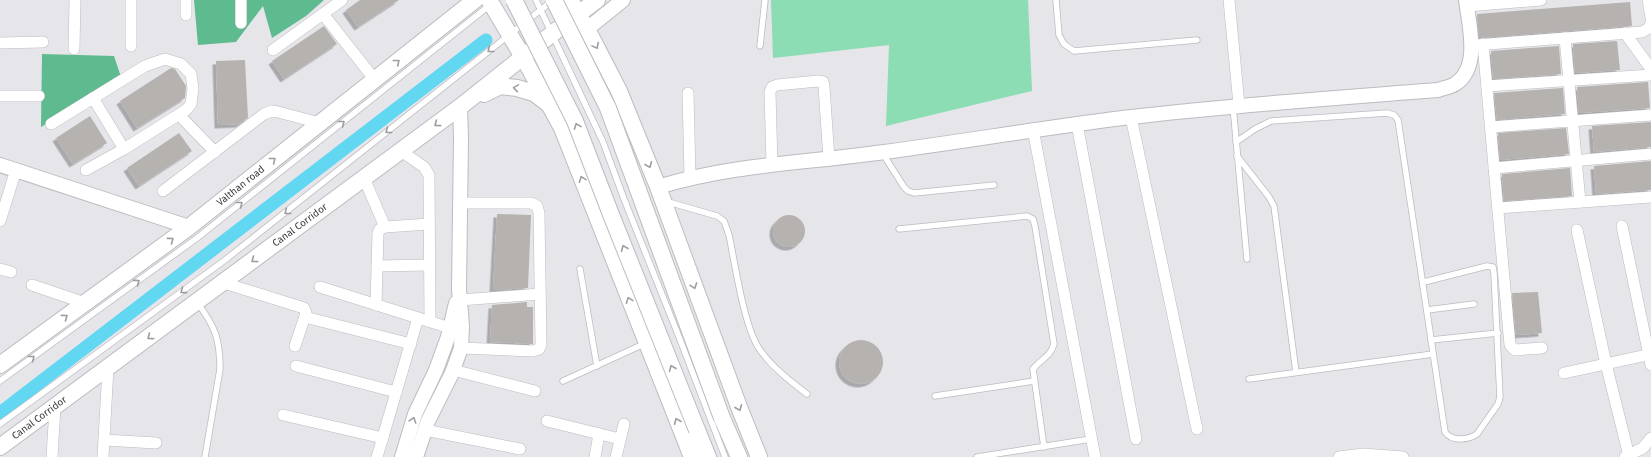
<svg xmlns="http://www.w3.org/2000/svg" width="1651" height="457" font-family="'Fira Sans',sans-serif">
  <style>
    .green { fill: #8cdcb4 }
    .forest { fill: #5dbb8f }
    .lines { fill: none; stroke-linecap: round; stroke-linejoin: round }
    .canal { stroke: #62d7f1; stroke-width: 13 }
    .building { fill: #b6b2af; filter: url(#shadow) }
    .service-casing { stroke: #bcbbc0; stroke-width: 7 }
    .minor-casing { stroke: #bcbbc0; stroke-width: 12 }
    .tertiary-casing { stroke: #bcbbc0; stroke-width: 16 }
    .secondary-casing { stroke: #bcbbc0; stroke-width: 18 }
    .service { stroke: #fff; stroke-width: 5.5 }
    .minor { stroke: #fff; stroke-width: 11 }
    .tertiary { stroke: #fff; stroke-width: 14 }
    .secondary { stroke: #fff; stroke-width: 16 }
    .secondary-bridge-casing { stroke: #bcbbc0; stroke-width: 18; stroke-linecap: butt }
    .secondary-bridge { stroke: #fff; stroke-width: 16 }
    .oneway { stroke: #9d9c9e }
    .labels { text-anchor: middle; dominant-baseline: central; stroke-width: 3; stroke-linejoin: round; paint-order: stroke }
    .street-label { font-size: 10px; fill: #3b3a3c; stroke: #e6e5ea }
  </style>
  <defs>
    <filter id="shadow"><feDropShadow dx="-3.5" dy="3.5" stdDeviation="0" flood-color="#0004"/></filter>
  </defs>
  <rect width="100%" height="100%" fill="#e6e5ea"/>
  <polygon class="green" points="771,0 1028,0 1032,91 886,126 889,45 773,58"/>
  <g class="forest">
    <polygon points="194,0 324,0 306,16 272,38 263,6 236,42 198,45"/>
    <polygon points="42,54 114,56 121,77 41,127"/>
  </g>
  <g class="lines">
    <polyline class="canal" points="0,413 486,40"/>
  </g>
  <g class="building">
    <polygon points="360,0 399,0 358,27 346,10"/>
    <polygon points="1630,2 1632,26 1479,38 1477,14"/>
    <polygon points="324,26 337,44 284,79 272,61"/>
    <polygon points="1617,41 1620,70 1575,73 1573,44"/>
    <polygon points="1559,46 1561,74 1493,79 1491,51"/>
    <polygon points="245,60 248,118 239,124 218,125 216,61"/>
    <polygon points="171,68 175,69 186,86 185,98 137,128 120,101"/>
    <polygon points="1648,82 1650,108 1579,113 1577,87"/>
    <polygon points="1563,88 1565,114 1497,120 1494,93"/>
    <polygon points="90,116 107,143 73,164 56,138"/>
    <polygon points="1651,122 1651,147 1594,152 1592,126"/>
    <polygon points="1566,128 1569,154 1500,160 1498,133"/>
    <polygon points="179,133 192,151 139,186 127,168"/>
    <polygon points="1651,161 1651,190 1596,194 1594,166"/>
    <polygon points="1570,168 1572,196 1504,201 1502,174"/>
    <polygon points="497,214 531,215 528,288 493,290"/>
    <circle cx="789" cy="231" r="16"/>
    <polygon points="1538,292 1542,333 1516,335 1512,293"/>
    <polygon points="527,302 527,307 533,307 533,344 490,342 492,305"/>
    <circle cx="861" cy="362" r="22"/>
  </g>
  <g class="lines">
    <defs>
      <g id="service">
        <polyline points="536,0 603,142 624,199 679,337 725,457"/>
        <polyline points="1056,0 1059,35 1064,44 1074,51 1197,40"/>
        <polyline points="760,46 765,0"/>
        <polyline points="1233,106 1247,259"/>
        <path d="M1236 142 1255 129 1271 121 1387 113 1394 115 1398 120 1445 432C1452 442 1468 440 1477 434L1498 404 1500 397 1494 273 1493 267 1487 266 1424 282"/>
        <polyline points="883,154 904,187 908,191 914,193 994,185"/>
        <polyline points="1237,156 1269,197 1274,206 1296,372"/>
        <path d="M665 201 717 216 724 221 729 235C735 263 744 328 760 350 773 368 790 381 807 394"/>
        <path d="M899 229 1027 216 1033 219 1035 226 1054 344C1051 356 1040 360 1033 369L1044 447"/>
        <polyline points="580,269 597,366"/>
        <path d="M197 302C215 327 220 338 220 369L205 457"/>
        <polyline points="1427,310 1474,304"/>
        <polyline points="1431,340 1498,333"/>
        <polyline points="1249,379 1433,354"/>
        <polyline points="0,381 197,238 490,5"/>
        <polyline points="563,381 646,343"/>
        <polyline points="935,396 1034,381"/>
        <polyline points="0,424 225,260 552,1"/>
        <polyline points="977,457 1091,439"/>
      </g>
      <g id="minor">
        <polyline points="1229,0 1239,105"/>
        <polyline points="1648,0 1651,17"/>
        <polyline points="1467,6 1541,0"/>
        <polyline points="323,14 375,80"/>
        <polyline points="186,15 186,0"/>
        <polyline points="241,23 241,0"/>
        <polyline points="1625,33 1651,69"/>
        <polyline points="1565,38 1580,202"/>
        <polyline points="0,43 43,42"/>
        <polyline points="1483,44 1510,345 1515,350 1542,348"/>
        <polyline points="1476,45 1642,32 1649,28 1651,23"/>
        <polyline points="131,46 131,0"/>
        <polyline points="74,49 75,0"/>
        <polyline points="273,50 342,0"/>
        <polyline points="1487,86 1651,75"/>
        <polyline points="688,93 690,177"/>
        <polyline points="0,96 39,96"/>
        <polyline points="93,98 124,149"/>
        <polyline points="179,115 215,152"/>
        <polyline points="1131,117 1197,429"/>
        <polyline points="51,124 145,66 165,59 181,64 191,74 193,88 191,104 186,110 124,149 86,170"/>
        <polyline points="1077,124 1136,439"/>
        <polyline points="1491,127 1651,115"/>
        <polyline points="1033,129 1095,457"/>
        <polyline points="401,151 424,167 429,175 430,321"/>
        <polyline points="772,165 770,92 772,87 777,85 818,81 823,82 824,87 829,159"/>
        <polyline points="1494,168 1651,154"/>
        <polyline points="364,178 385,227"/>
        <polyline points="163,191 264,114 272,111 278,112 320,123"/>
        <polyline points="460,203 531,203 537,206 539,213 541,345 539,349 533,351 461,348"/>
        <polyline points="1498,208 1651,197"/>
        <polyline points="0,221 16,170"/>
        <polyline points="1622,226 1651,365"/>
        <polyline points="1577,230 1606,364 1629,456"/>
        <polyline points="377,266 429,265"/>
        <polyline points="0,269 11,272"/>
        <polyline points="224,283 304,308 306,313 295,346"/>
        <polyline points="32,285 85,303"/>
        <polyline points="320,287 450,328"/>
        <polyline points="460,300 540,294"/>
        <polyline points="376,305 378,233 380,229 385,227 429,224"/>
        <polyline points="305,317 411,344"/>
        <polyline points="296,366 396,392"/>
        <polyline points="453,370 535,391"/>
        <polyline points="1564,373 1651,354"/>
        <polyline points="283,415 383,438"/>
        <polyline points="547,421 620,439"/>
        <polyline points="425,430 520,449"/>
        <polyline points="104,440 156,443"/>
        <polyline points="52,457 55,407"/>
        <polyline points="103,457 108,368"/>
        <polyline points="377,457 418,318"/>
        <polyline points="595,457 599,434"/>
        <polyline points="616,457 624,424"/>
        <polyline points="1339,457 1363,454 1403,457"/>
        <polyline points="1625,457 1643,448 1651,438"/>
      </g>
      <g id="tertiary">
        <polyline points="587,29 623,0"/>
        <polyline points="0,165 189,227"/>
        <path d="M658 187C732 164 808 163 884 152 967 141 1048 127 1131 117 1233 105 1335 98 1438 90 1443 88 1451 87 1455 84 1481 68 1469 25 1466 0"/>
        <polyline points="402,457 415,414 436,370 448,337 456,303"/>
        <polyline points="416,457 428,421 452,373 461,348 462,326 459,289 461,138 460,107"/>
      </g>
      <g id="secondary">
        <polyline points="489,0 523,57 562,128 692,457"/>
        <polyline points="570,0 587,29 619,91 658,187 739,407 759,457"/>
        <polyline points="484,94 500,86 517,88 534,93 547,103"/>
        <path id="s1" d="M0 365 189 227 475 0"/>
        <polyline points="722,418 739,457"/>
        <polyline points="697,430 708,457"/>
        <path id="s2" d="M0 447 460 107 553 33 597 0"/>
      </g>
    </defs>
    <use href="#service" class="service-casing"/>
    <use href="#minor" class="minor-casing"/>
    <use href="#tertiary" class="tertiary-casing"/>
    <use href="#secondary" class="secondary-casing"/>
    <use href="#service" class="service"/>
    <use href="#minor" class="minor"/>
    <use href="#tertiary" class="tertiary"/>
    <use href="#secondary" class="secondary"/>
    <defs>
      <g id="secondary-bridge">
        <polyline points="514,0 575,121 610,212 697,430"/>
        <polyline points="554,0 608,108 722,418"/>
      </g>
    </defs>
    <use href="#secondary-bridge" class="secondary-bridge-casing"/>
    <use href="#secondary-bridge" class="secondary-bridge"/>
  </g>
  <defs><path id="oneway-chevron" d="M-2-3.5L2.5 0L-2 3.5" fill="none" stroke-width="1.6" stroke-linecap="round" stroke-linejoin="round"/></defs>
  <g class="oneway">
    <use href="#oneway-chevron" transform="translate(596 46) rotate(62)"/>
    <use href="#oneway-chevron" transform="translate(490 50) rotate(141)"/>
    <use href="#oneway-chevron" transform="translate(397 62) rotate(-39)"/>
    <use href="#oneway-chevron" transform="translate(516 88) rotate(-171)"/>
    <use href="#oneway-chevron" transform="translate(342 123) rotate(-38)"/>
    <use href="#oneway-chevron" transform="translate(437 124) rotate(143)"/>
    <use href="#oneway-chevron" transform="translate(577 126) rotate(-111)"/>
    <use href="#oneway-chevron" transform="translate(388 131) rotate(142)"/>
    <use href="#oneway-chevron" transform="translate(273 160) rotate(-39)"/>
    <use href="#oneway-chevron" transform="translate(649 165) rotate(68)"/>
    <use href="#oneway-chevron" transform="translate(582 179) rotate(-111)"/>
    <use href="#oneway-chevron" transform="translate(240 204) rotate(-38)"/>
    <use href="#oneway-chevron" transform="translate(287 212) rotate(142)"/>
    <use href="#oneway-chevron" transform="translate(171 240) rotate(-36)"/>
    <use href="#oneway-chevron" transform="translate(624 248) rotate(-112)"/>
    <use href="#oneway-chevron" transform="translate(254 260) rotate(143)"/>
    <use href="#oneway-chevron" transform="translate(137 282) rotate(-36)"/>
    <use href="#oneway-chevron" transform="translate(694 286) rotate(70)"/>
    <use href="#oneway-chevron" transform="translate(183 291) rotate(144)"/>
    <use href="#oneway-chevron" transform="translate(629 300) rotate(-111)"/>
    <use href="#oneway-chevron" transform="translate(65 317) rotate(-36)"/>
    <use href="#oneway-chevron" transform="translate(150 337) rotate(143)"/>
    <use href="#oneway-chevron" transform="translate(32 358) rotate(-36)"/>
    <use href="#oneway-chevron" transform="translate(672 368) rotate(-112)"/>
    <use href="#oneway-chevron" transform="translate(739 408) rotate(68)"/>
    <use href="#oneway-chevron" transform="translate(413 420) rotate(-72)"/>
    <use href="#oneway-chevron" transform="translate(677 421) rotate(-112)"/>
  </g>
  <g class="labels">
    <g class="street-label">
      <text stroke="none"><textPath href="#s1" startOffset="300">Valthan road</textPath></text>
      <text stroke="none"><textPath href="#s2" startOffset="373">Canal Corridor</textPath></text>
      <text stroke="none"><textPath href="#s2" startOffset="49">Canal Corridor</textPath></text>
    </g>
  </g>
</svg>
